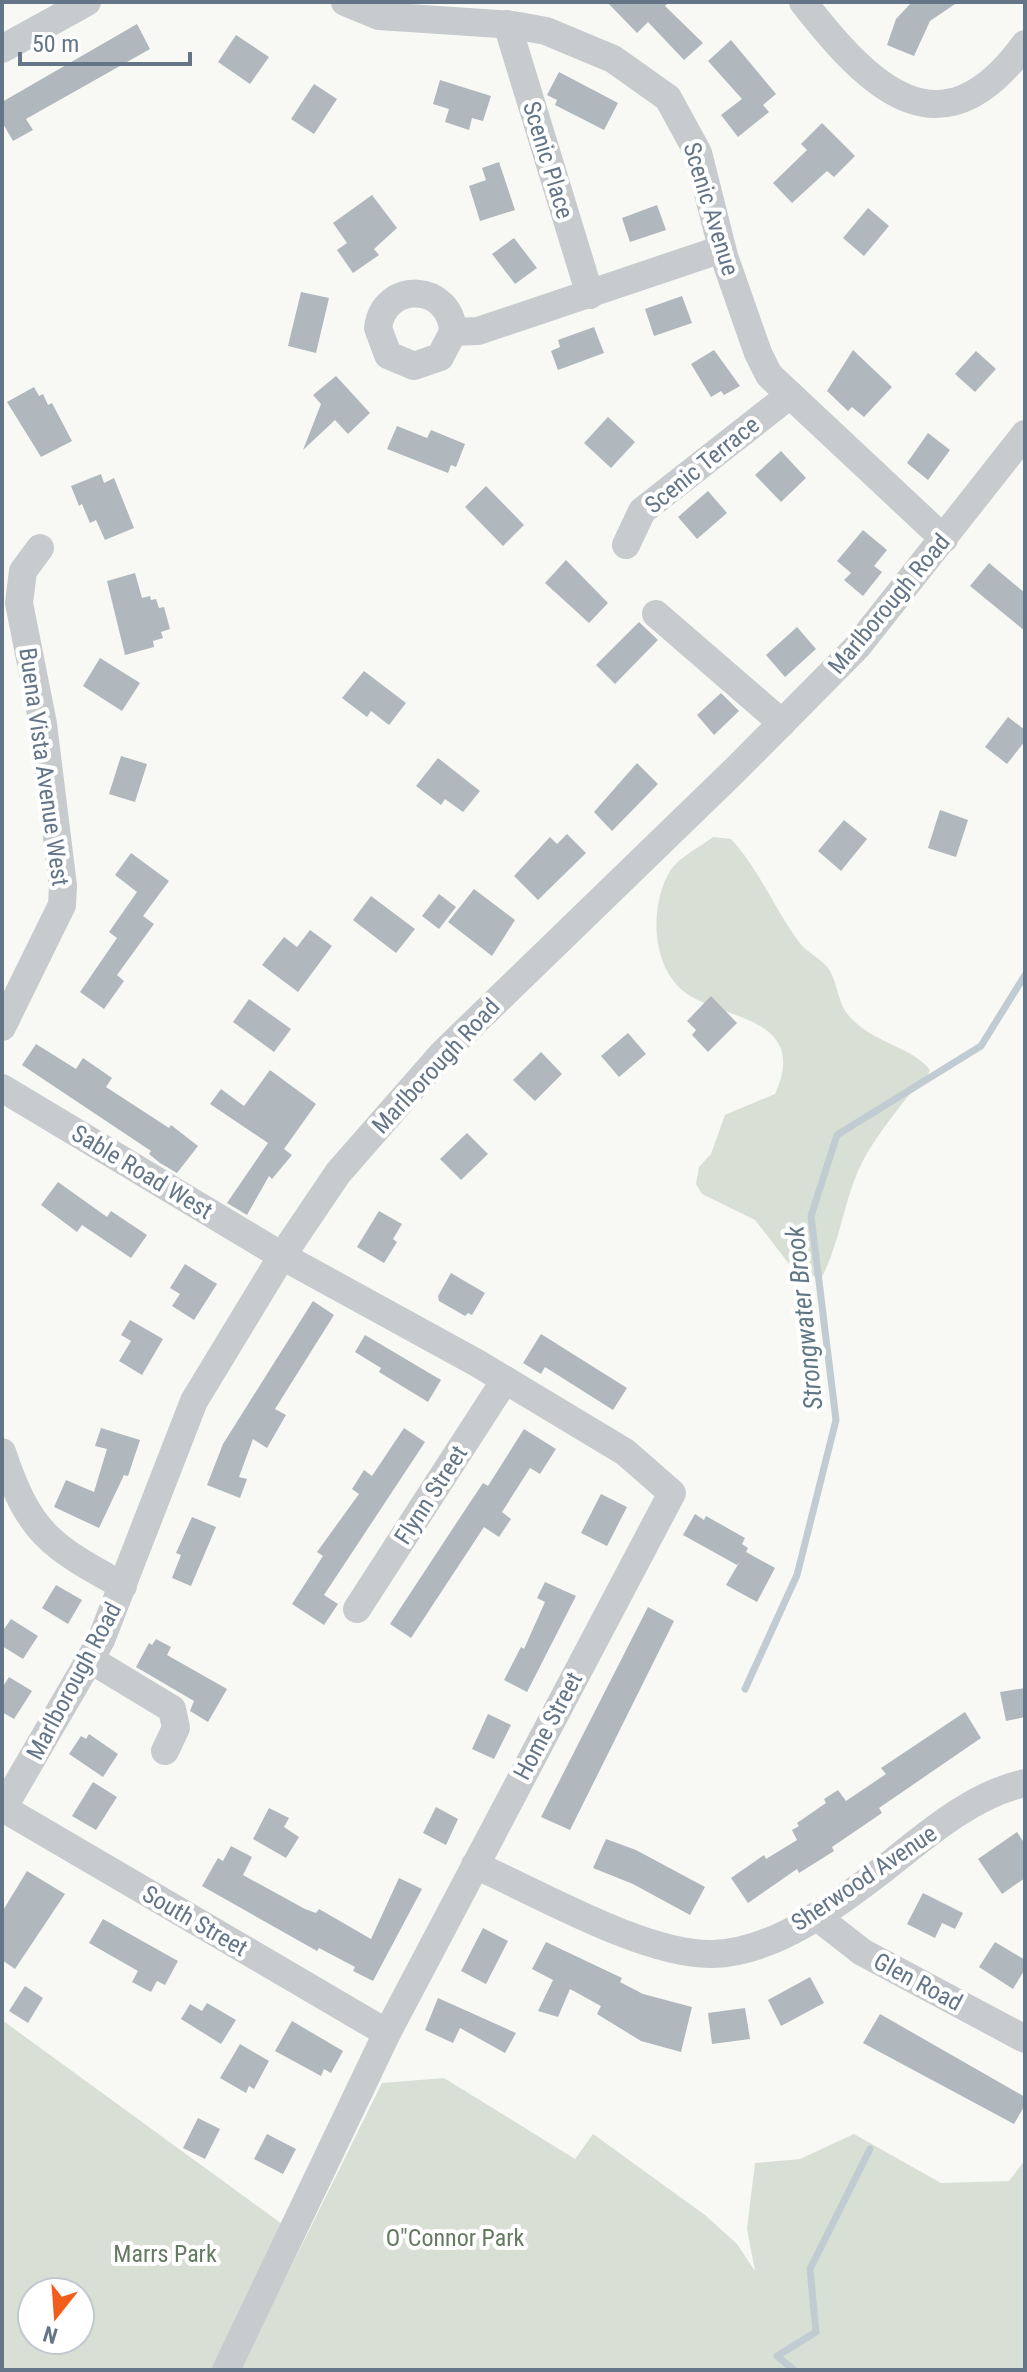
<svg xmlns="http://www.w3.org/2000/svg" width="1027" height="2372" font-family="'Roboto Condensed',sans-serif">
  <style>
    .green { fill: #d8e0d5; fill-rule: evenodd }
    .lines { fill: none; stroke-linecap: round; stroke-linejoin: round }
    .stream { stroke: #c1ccd2; stroke-width: 7 }
    .building { fill: #b0b8be }
    .minor { stroke: #c7cbce; stroke-width: 28 }
    .labels { text-anchor: middle; dominant-baseline: central; stroke-width: 8; stroke-linejoin: round; paint-order: stroke }
    .street-label { font-size: 24px; fill: #647588; stroke: #fff }
    .park-label { font-size: 24px; fill: #637a60; stroke: #fff }
    .water-label { font-size: 26px; font-style: italic; fill: #607784; stroke: #fff }
  </style>
  <rect width="100%" height="100%" fill="#f8f8f5"/>
  <g class="green">
    <path d="M713 837 731 839C759 869 774 908 799 942 807 953 823 959 830 971 838 985 838 1004 849 1016 874 1044 913 1047 930 1070 926 1081 918 1085 910 1094 896 1111 881 1131 869 1150 844 1190 843 1237 821 1279L793 1269 755 1220 702 1194 696 1184 699 1167 711 1154 725 1115 775 1094C808 1021 733 1020 692 997 651 974 648 908 670 871 678 858 700 847 713 837Z"/>
    <path d="M2 2020 282 2224 212 2370H2ZM32 2292H80V2340H32Z"/>
    <polygon points="444,2078 575,2159 593,2134 705,2215 737,2244 755,2271 747,2229 755,2163 800,2159 854,2134 941,2183 1009,2181 1025,2160 1025,2370 240,2370 382,2083"/>
  </g>
  <g class="lines">
    <g class="stream">
      <polyline points="745,1689 797,1575 836,1420 811,1216 837,1135 981,1046 1025,975"/>
      <polyline points="794,2370 777,2356 816,2332 810,2269 870,2149"/>
    </g>
  </g>
  <g class="building">
    <polygon points="607,2 669,2 665,6 703,43 684,60 648,22 637,33"/>
    <polygon points="912,2 958,2 930,21 914,56 887,45 896,19"/>
    <polygon points="137,24 150,49 26,119 33,130 13,141 2,122 2,102"/>
    <polygon points="236,35 269,57 250,84 218,62"/>
    <polygon points="731,40 776,94 763,105 769,112 738,137 721,115 742,99 708,61"/>
    <polygon points="559,72 618,103 604,130 555,105 557,100 547,95"/>
    <polygon points="440,80 491,96 483,121 472,118 469,130 445,122 449,109 433,104"/>
    <polygon points="314,84 337,99 314,134 291,119"/>
    <polygon points="822,123 855,156 834,177 827,171 792,203 773,183 807,150 801,144"/>
    <polygon points="499,162 515,210 480,221 469,186 486,180 482,168"/>
    <polygon points="372,195 397,228 374,249 379,255 353,273 337,250 347,243 333,223"/>
    <polygon points="657,205 666,230 630,242 622,218"/>
    <polygon points="868,208 889,226 864,256 843,238"/>
    <polygon points="514,238 537,268 515,284 492,254"/>
    <polygon points="301,292 329,298 316,353 288,346"/>
    <polygon points="682,296 692,323 654,336 645,309"/>
    <polygon points="594,327 604,353 558,370 551,351 560,347 558,340"/>
    <polygon points="714,350 740,386 724,395 721,391 711,397 691,364"/>
    <polygon points="853,350 892,387 864,417 852,407 848,411 827,391"/>
    <polygon points="976,351 996,369 975,392 955,374"/>
    <polygon points="336,376 370,413 348,434 335,420 303,450 321,404 313,395"/>
    <polygon points="34,387 39,396 43,394 48,405 52,403 72,441 41,457 7,402"/>
    <polygon points="608,417 635,442 611,468 584,443"/>
    <polygon points="397,426 427,438 431,430 465,444 456,467 451,465 448,473 387,449"/>
    <polygon points="928,433 950,450 928,480 907,463"/>
    <polygon points="781,451 806,478 781,502 755,475"/>
    <polygon points="101,474 104,483 114,478 134,528 105,540 96,520 90,523 82,504 79,506 71,486"/>
    <polygon points="486,486 524,525 503,546 465,507"/>
    <polygon points="708,491 727,513 697,539 678,517"/>
    <polygon points="863,530 887,550 874,566 882,572 863,596 844,580 851,573 837,561"/>
    <polygon points="566,560 608,603 589,623 545,583"/>
    <polygon points="989,563 1025,593 1025,631 970,586"/>
    <polygon points="135,573 142,598 150,596 151,600 156,599 159,608 164,607 170,629 161,632 163,638 153,641 154,647 125,655 107,581"/>
    <polygon points="639,622 658,640 615,684 596,665"/>
    <polygon points="797,627 816,649 785,677 766,655"/>
    <polygon points="100,658 140,683 122,711 83,686"/>
    <polygon points="364,671 406,703 389,725 371,711 367,717 342,698"/>
    <polygon points="721,693 739,711 714,735 697,715"/>
    <polygon points="1008,717 1025,730 1025,741 1007,764 985,747"/>
    <polygon points="121,756 147,764 135,802 109,794"/>
    <polygon points="438,758 480,791 463,812 445,799 441,805 416,786"/>
    <polygon points="637,763 658,784 612,831 594,812"/>
    <polygon points="940,810 968,820 956,857 928,848"/>
    <polygon points="844,820 867,839 841,871 818,851"/>
    <polygon points="567,834 586,853 538,900 514,876 550,837 557,844"/>
    <polygon points="131,853 169,881 143,916 154,924 117,975 124,981 104,1009 80,992 117,938 109,932 137,892 115,875"/>
    <polygon points="474,889 515,920 492,956 448,922"/>
    <polygon points="439,894 456,907 439,929 422,916"/>
    <polygon points="371,896 415,929 396,953 353,920"/>
    <polygon points="310,930 332,946 298,992 262,965 284,937 297,947"/>
    <polygon points="711,996 737,1023 708,1052 692,1035 696,1030 687,1021"/>
    <polygon points="249,999 291,1029 274,1052 233,1022"/>
    <polygon points="628,1033 646,1054 619,1077 601,1056"/>
    <polygon points="36,1044 76,1069 83,1058 112,1078 106,1087 169,1128 171,1125 198,1146 177,1173 160,1163 149,1154 151,1151 22,1065"/>
    <polygon points="541,1052 562,1074 535,1101 513,1080"/>
    <polygon points="270,1070 316,1104 284,1149 292,1155 272,1179 269,1176 247,1215 227,1203 268,1143 210,1104 221,1089 244,1106"/>
    <polygon points="467,1133 488,1154 461,1180 440,1159"/>
    <polygon points="58,1182 107,1217 111,1211 147,1235 131,1258 82,1225 77,1232 41,1205"/>
    <polygon points="379,1211 402,1224 393,1239 397,1242 384,1263 357,1247"/>
    <polygon points="185,1264 217,1284 194,1320 172,1306 180,1294 170,1288"/>
    <polygon points="451,1273 485,1293 472,1315 468,1313 465,1316 439,1301 438,1296"/>
    <polygon points="313,1301 334,1315 275,1409 286,1415 267,1448 253,1439 239,1477 247,1479 240,1498 207,1485 223,1444"/>
    <polygon points="130,1320 163,1339 142,1375 119,1361 131,1341 121,1335"/>
    <polygon points="541,1334 627,1388 613,1410 545,1367 541,1374 523,1363"/>
    <polygon points="365,1335 441,1380 428,1402 379,1372 381,1368 355,1352"/>
    <polygon points="101,1428 140,1440 128,1476 124,1475 99,1528 54,1507 66,1480 94,1492 107,1449 95,1446"/>
    <polygon points="404,1428 425,1442 324,1595 338,1604 324,1625 292,1604 323,1556 317,1552 359,1494 352,1489 364,1470 372,1476"/>
    <polygon points="524,1429 556,1449 540,1474 530,1468 502,1512 511,1519 499,1537 484,1527 411,1638 390,1624 463,1513 483,1483 488,1486"/>
    <polygon points="601,1494 627,1507 607,1546 581,1533"/>
    <polygon points="695,1514 704,1520 706,1516 745,1538 742,1544 748,1548 746,1552 775,1568 757,1602 726,1585 740,1561 737,1565 683,1535"/>
    <polygon points="192,1517 216,1527 191,1586 172,1578 181,1555 176,1553"/>
    <polygon points="545,1582 576,1596 527,1692 504,1680 521,1647 524,1649 545,1602 537,1598"/>
    <polygon points="56,1585 82,1600 68,1624 42,1608"/>
    <polygon points="648,1607 674,1621 570,1830 541,1817"/>
    <polygon points="11,1619 38,1636 23,1659 2,1646 2,1632"/>
    <polygon points="156,1639 171,1647 167,1655 227,1689 208,1722 190,1711 194,1701 136,1667 149,1643 152,1645"/>
    <polygon points="9,1677 32,1691 14,1719 2,1712 2,1688"/>
    <polygon points="1025,1688 1025,1717 1006,1721 1000,1692"/>
    <polygon points="965,1712 981,1738 879,1808 882,1813 832,1847 834,1851 799,1873 797,1869 748,1903 731,1878 764,1855 766,1859 797,1840 792,1830 799,1826 797,1823 826,1803 824,1799 838,1790 846,1801 886,1774 881,1768"/>
    <polygon points="488,1714 511,1725 494,1759 472,1749"/>
    <polygon points="89,1734 118,1754 103,1777 69,1754 81,1736 86,1739"/>
    <polygon points="93,1782 117,1797 96,1830 72,1816"/>
    <polygon points="436,1807 458,1819 446,1845 423,1833"/>
    <polygon points="269,1808 289,1818 284,1827 299,1837 286,1858 253,1839"/>
    <polygon points="1017,1832 1025,1844 1025,1878 1002,1894 978,1859"/>
    <polygon points="606,1839 636,1850 705,1887 690,1915 633,1884 593,1868"/>
    <polygon points="231,1846 252,1857 243,1875 305,1909 316,1913 319,1909 371,1939 399,1878 422,1889 373,1981 353,1971 355,1967 319,1948 317,1951 202,1886 218,1858 223,1861"/>
    <polygon points="27,1871 65,1894 15,1969 2,1960 2,1912"/>
    <polygon points="923,1893 963,1913 955,1929 942,1923 935,1938 907,1924"/>
    <polygon points="103,1919 178,1961 165,1985 157,1981 151,1992 132,1982 138,1971 89,1943"/>
    <polygon points="483,1928 508,1941 486,1984 461,1971"/>
    <polygon points="546,1942 622,1978 620,1982 643,1994 692,2007 681,2052 641,2041 597,2014 601,2006 570,1989 558,2017 538,2011 553,1980 532,1969"/>
    <polygon points="995,1942 1025,1960 1025,1969 1013,1989 979,1967"/>
    <polygon points="810,1977 824,2003 781,2026 768,2000"/>
    <polygon points="25,1986 43,1998 28,2023 9,2011"/>
    <polygon points="438,1998 516,2033 505,2053 460,2028 453,2043 425,2030"/>
    <polygon points="207,2003 236,2020 221,2044 181,2019 190,2004 202,2011"/>
    <polygon points="745,2008 750,2039 712,2044 708,2013"/>
    <polygon points="880,2014 1025,2097 1025,2105 1014,2124 863,2043"/>
    <polygon points="292,2021 343,2051 331,2073 324,2069 321,2076 275,2051"/>
    <polygon points="240,2044 269,2061 254,2089 249,2086 246,2093 220,2078"/>
    <polygon points="198,2118 220,2129 205,2159 183,2148"/>
    <polygon points="267,2134 296,2149 283,2174 254,2159"/>
  </g>
  <g class="lines">
    <g class="minor">
      <polyline points="345,2 379,16 513,25 546,31 613,59 668,98 698,153 724,256 758,353 769,375 944,539"/>
      <path d="M803 2C868 85 940 161 1025 44"/>
      <polyline points="507,24 590,295"/>
      <polyline points="2,49 87,2"/>
      <path d="M453 332 440 357 414 366 388 355 378 328C384 280 451 283 453 332L478 331 722 249"/>
      <polyline points="626,545 642,511 790,395"/>
      <polyline points="656,614 782,723"/>
      <polyline points="2,1027 62,905 63,886 43,724 19,603 23,571 40,548"/>
      <polyline points="2,1088 282,1256 477,1363 625,1452 672,1493 387,2033 226,2370"/>
      <path d="M2 1452C29 1533 50 1546 123 1586"/>
      <polyline points="357,1609 505,1380"/>
      <polyline points="91,1660 172,1709 176,1728 165,1751"/>
      <polyline points="3,1808 387,2033"/>
      <polyline points="2,1810 101,1640 194,1401 282,1256 338,1173 443,1053 734,771 857,647 1025,434"/>
      <path d="M475 1865C538 1893 646 1956 713 1954 778 1952 842 1901 890 1864 928 1833 976 1793 1025 1783"/>
      <polyline points="816,1916 862,1952 1025,2039"/>
    </g>
  </g>
  <g class="labels">
    <g class="street-label">
      <text transform="translate(548 160) rotate(73)">Scenic Place</text>
      <text transform="translate(711 209) rotate(73)">Scenic Avenue</text>
      <text transform="translate(702 465) rotate(-39)">Scenic Terrace</text>
      <text transform="translate(889 604) rotate(-50)">Marlborough Road</text>
      <text transform="translate(44 767) rotate(82)">Buena Vista Avenue West</text>
      <text transform="translate(436 1066) rotate(-47)">Marlborough Road</text>
      <text transform="translate(142 1172) rotate(31)">Sable Road West</text>
      <text transform="translate(431 1495) rotate(-57)">Flynn Street</text>
      <text transform="translate(74 1681) rotate(-62)">Marlborough Road</text>
      <text transform="translate(548 1726) rotate(-62)">Home Street</text>
      <text transform="translate(864 1878) rotate(-34)">Sherwood Avenue</text>
      <text transform="translate(195 1921) rotate(30)">South Street</text>
      <text transform="translate(918 1982) rotate(28)">Glen Road</text>
    </g>
    <g class="park-label">
      <text x="455" y="2238">O"Connor Park</text>
      <text x="165" y="2254">Marrs Park</text>
    </g>
    <g class="water-label">
      <text transform="translate(804 1318) rotate(-96)">Strongwater Brook</text>
    </g>
  </g>
  <rect width="1027" height="2372" fill="none" stroke="#647588" stroke-width="8"/>
  <g transform="translate(56 2316) rotate(197)"><circle r="38" fill="#ffffff" stroke="#c1c8cf" stroke-width="2"/>
  <path d="M0-6L14 30L0 20L-14 30Z" fill="#f15e1b"/>
  <text y="-12" font-size="22" font-weight="bold" text-anchor="middle" fill="#647588">N</text>
  </g>
  <path d="M20 52v12h170v-12" fill="none" stroke="#647588" stroke-width="4"/>
  <text x="32" y="52" font-size="24" fill="#647588" stroke="#ffffff" stroke-width="6" paint-order="stroke">50 m</text>
</svg>
